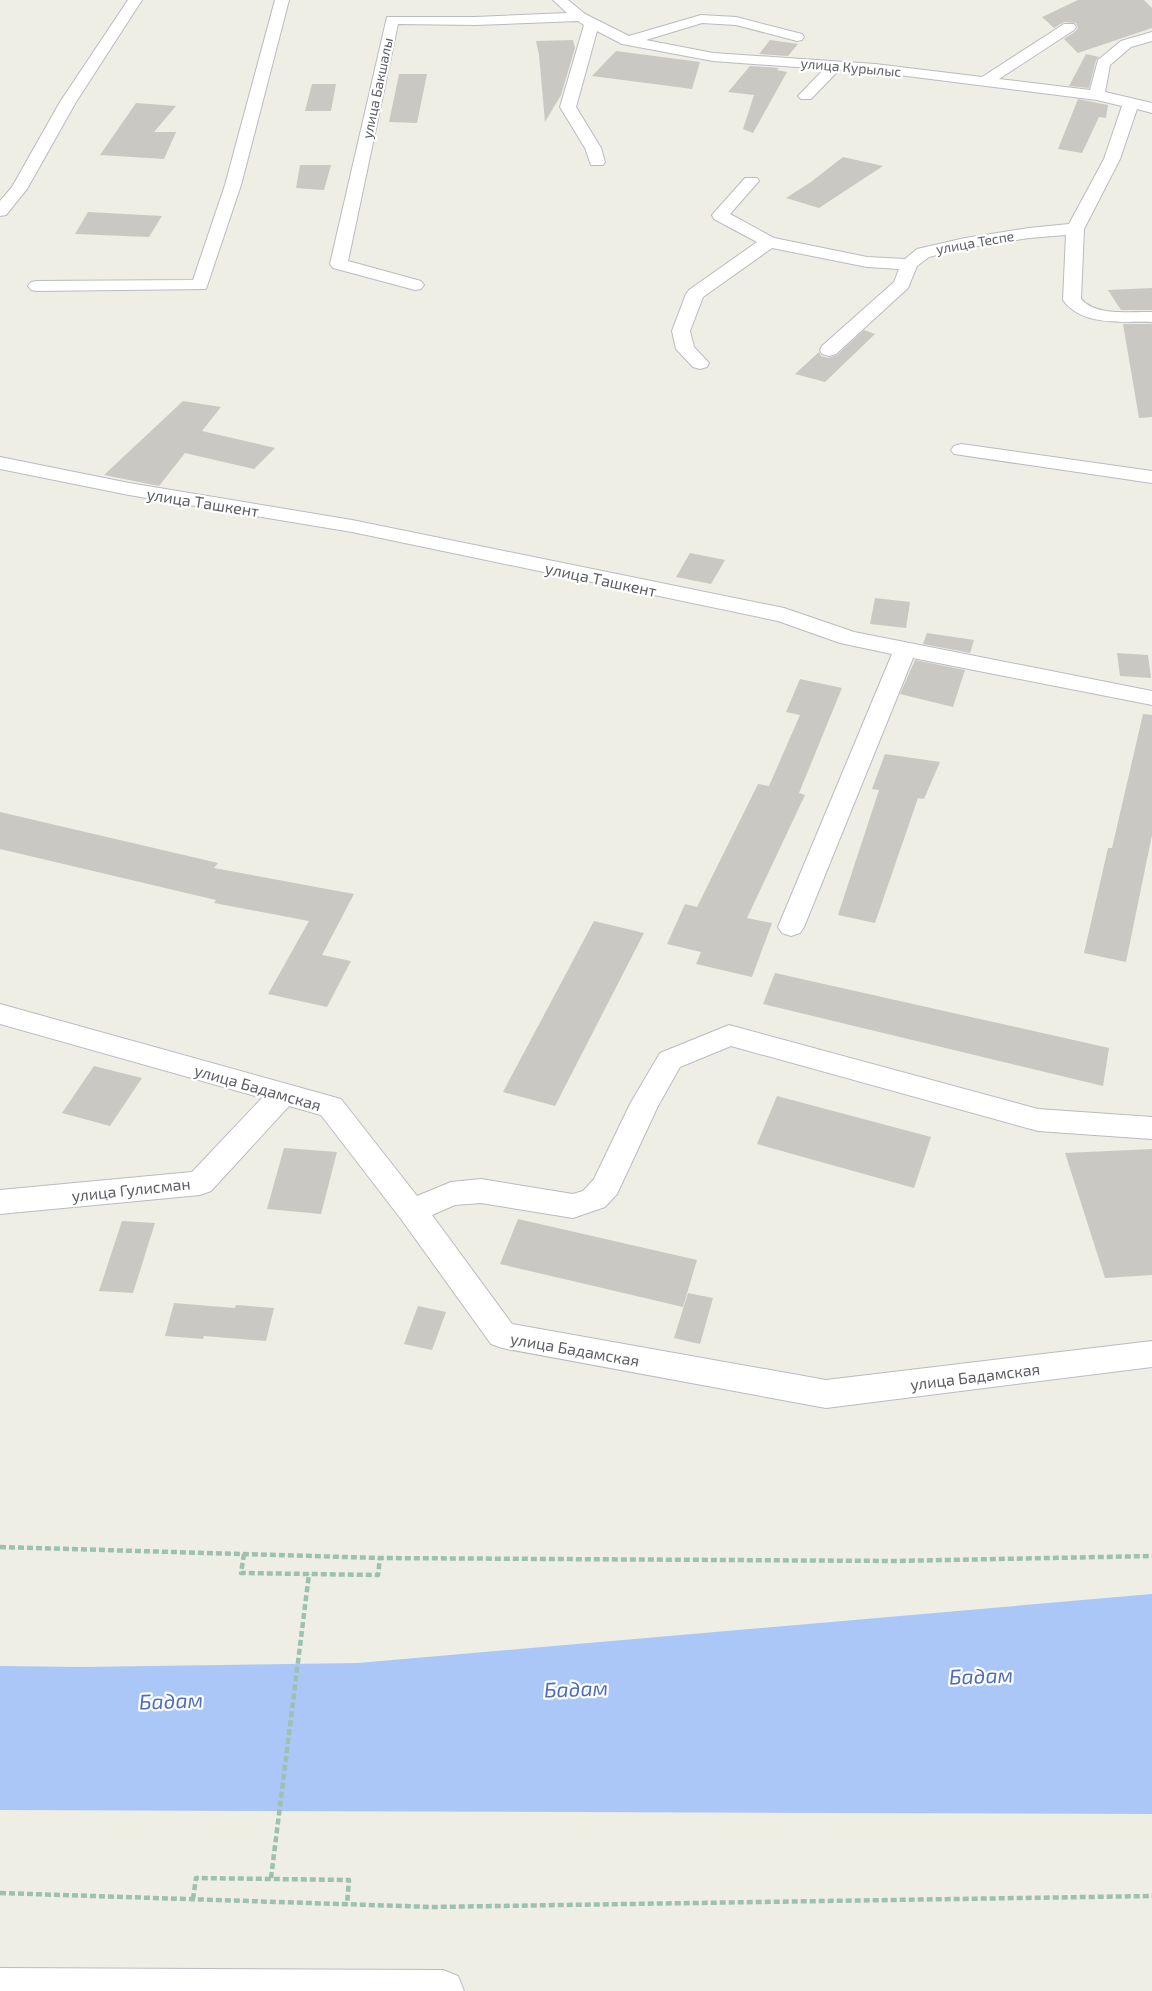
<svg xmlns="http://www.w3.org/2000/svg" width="1152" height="1991" font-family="'Exo 2',sans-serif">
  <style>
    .water { fill: #abc7f8 }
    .building { fill: #cac8c2 }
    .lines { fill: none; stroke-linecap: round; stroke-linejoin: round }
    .minor-casing { stroke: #babbc0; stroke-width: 2 }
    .path { stroke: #9cc1ae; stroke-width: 4.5; stroke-dasharray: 6 3; stroke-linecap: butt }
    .minor { fill: #fff; fill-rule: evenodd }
    .labels { text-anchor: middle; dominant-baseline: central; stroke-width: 4.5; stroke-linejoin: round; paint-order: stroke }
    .far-street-label { font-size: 14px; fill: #5d5f64; stroke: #fff }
    .street-label { font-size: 16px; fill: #5d5f64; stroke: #fff }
    .near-water-label { font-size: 21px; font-style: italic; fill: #4f6eba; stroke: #fff }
  </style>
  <rect width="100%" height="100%" fill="#eeeee5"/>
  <polygon class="water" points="1152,1594 1152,1814 0,1810 0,1666 81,1667 358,1663"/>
  <g class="building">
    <polygon points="1078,0 1144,0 1152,8 1152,28 1078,53 1064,39 1076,31 1078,28 1076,23 1064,22 1054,28 1042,17"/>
    <polygon points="573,40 575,48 561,95 545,122 539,55 536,41"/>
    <polygon points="770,40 798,44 788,56 759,54"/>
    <polygon points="616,51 700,62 692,89 592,76"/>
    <polygon points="1086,54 1099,57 1096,60 1089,88 1069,86"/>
    <polygon points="750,66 779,68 777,70 787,72 753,133 743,129 754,95 728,92"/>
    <polygon points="399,74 427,74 417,123 389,122"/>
    <polygon points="312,84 336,84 331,111 305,111"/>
    <polygon points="1078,99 1108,105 1106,118 1099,117 1082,153 1058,149"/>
    <polygon points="136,103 176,106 154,132 176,132 164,159 100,155"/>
    <polygon points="843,157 883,166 819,208 786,198 811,182"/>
    <polygon points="300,165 331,165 324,190 296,188"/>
    <polygon points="88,212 162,216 149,237 75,234"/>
    <polygon points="1152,288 1152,310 1121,310 1108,290"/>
    <polygon points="1123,324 1152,324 1152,417 1139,418"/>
    <polygon points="864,330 875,334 825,382 795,374 819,352 821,356 828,358 837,355"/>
    <polygon points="183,401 221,407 202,431 275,448 254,469 185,453 159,486 104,475"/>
    <polygon points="690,553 725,560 711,584 676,577"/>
    <polygon points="875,598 910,602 906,628 870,624"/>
    <polygon points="927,633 974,640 970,653 923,644"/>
    <polygon points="1117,653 1148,655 1151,678 1120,676"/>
    <polygon points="915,660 965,670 953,707 900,694"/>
    <polygon points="800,679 842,688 799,793 805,795 747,918 772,923 752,977 696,964 701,952 667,944 685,904 697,907 758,784 769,786 800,715 786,712"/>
    <polygon points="1143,714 1152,715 1152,835 1126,962 1084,953 1108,848 1112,848"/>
    <polygon points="885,754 940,762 924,799 918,798 875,923 838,915 879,790 872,789"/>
    <polygon points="0,812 218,863 214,868 354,894 322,955 351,961 327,1007 268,994 309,921 214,903 216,900 0,849"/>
    <polygon points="594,921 644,933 555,1106 503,1092"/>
    <polygon points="775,973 1109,1048 1103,1086 763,1004"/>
    <polygon points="94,1066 142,1078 110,1126 62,1113"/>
    <polygon points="777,1096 931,1137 914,1188 757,1144"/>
    <polygon points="284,1148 337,1152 321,1214 267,1209"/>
    <polygon points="1152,1149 1152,1275 1105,1278 1065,1153"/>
    <polygon points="518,1219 697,1260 683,1307 500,1264"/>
    <polygon points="122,1221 155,1223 133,1293 99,1291"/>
    <polygon points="688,1293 713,1298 700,1344 674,1338"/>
    <polygon points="174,1303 235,1308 236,1305 274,1308 266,1341 204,1336 203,1339 165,1336"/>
    <polygon points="418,1306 446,1312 432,1350 404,1344"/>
  </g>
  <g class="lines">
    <defs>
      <g id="minor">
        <polygon points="128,0 142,0 76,102 27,189 6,215 0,216 0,201 12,187 60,102"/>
        <polygon points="275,0 289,0 241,185 206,289 37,291 31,290 28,286 31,282 37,281 193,280 225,185"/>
        <path d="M553 0H568L585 14 629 36 701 15 736 17 802 34 804 37 802 40 797 41 736 25 702 23 646 40 713 53 875 64 982 77 1064 24H1074L1076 27 1074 30 999 79 1090 90 1098 60 1121 41 1152 32V41L1131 47 1110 65 1105 92 1152 103V113L1137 109 1120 159 1084 229 1081 299C1097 317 1131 311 1152 312V322C1123 321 1082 327 1063 300L1066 235 1029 238 965 248 929 257 917 266 908 288 836 354 829 356 822 354 820 350 822 346 894 282 899 269 867 267 772 248 703 297 690 331 694 347 709 363 707 367 700 369 693 367 676 349 672 331 686 294 689 290 757 242 714 219 712 215 745 178H757L759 181 730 214 774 238 867 257 905 259 917 249 965 238 1029 228 1069 224 1104 159 1122 106 1097 100 875 72 839 70 811 99H801L798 96 824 69 713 61 622 44 597 31 576 107 601 148 605 162 603 165H591L585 148 560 107 584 25 578 21 475 25 398 24 348 261 421 281 424 285 421 289 415 290 333 268 330 264 387 17H475L567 13Z"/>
        <polygon points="961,444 1152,471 1152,483 954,454 951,450 954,446"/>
        <polygon points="0,457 129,483 352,520 784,608 854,632 1152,691 1152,705 913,658 804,927 800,933 791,936 782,933 778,927 892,654 840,643 778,621 352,532 129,495 0,469"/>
        <polygon points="0,1004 341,1099 417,1196 451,1182 481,1179 573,1194 583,1191 594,1179 630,1104 660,1053 729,1025 1038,1109 1152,1117 1152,1139 1038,1131 731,1046 680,1067 658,1106 617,1194 605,1207 573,1218 481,1203 455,1205 432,1215 512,1324 826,1380 1152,1341 1152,1367 826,1408 502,1348 491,1344 401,1219 321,1115 289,1106 211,1191 200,1195 0,1214 0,1190 192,1172 262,1098 0,1024"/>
        <polygon points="0,1968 443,1970 458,1976 464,1991 0,1991"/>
      </g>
    </defs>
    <use href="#minor" class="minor-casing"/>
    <g class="path">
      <polyline points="0,1547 380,1558 895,1561 1152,1556"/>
      <polyline points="244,1554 241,1573 378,1575 380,1558"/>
      <polyline points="271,1878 309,1574"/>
      <polyline points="0,1893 432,1907 1152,1896"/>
      <polyline points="193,1899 196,1878 349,1880 347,1904"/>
    </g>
    <use href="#minor" class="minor"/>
  </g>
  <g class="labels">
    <g class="far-street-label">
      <text transform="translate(851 67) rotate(5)">улица Курылыс</text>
      <text transform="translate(377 88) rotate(-78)">улица Бакшалы</text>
      <text transform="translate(975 242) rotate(-10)">улица Теспе</text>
    </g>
    <g class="street-label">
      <text transform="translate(203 502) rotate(9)">улица Ташкент</text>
      <text transform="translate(601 579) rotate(12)">улица Ташкент</text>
      <text transform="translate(258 1087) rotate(16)">улица Бадамская</text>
      <text transform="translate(131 1189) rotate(-6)">улица Гулисман</text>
      <text transform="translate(575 1349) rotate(10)">улица Бадамская</text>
      <text transform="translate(975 1376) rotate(-7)">улица Бадамская</text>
    </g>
    <g class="near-water-label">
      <text transform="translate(981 1675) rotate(-2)">Бадам</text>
      <text transform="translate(576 1688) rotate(-2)">Бадам</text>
      <text transform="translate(171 1700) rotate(-2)">Бадам</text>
    </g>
  </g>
</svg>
